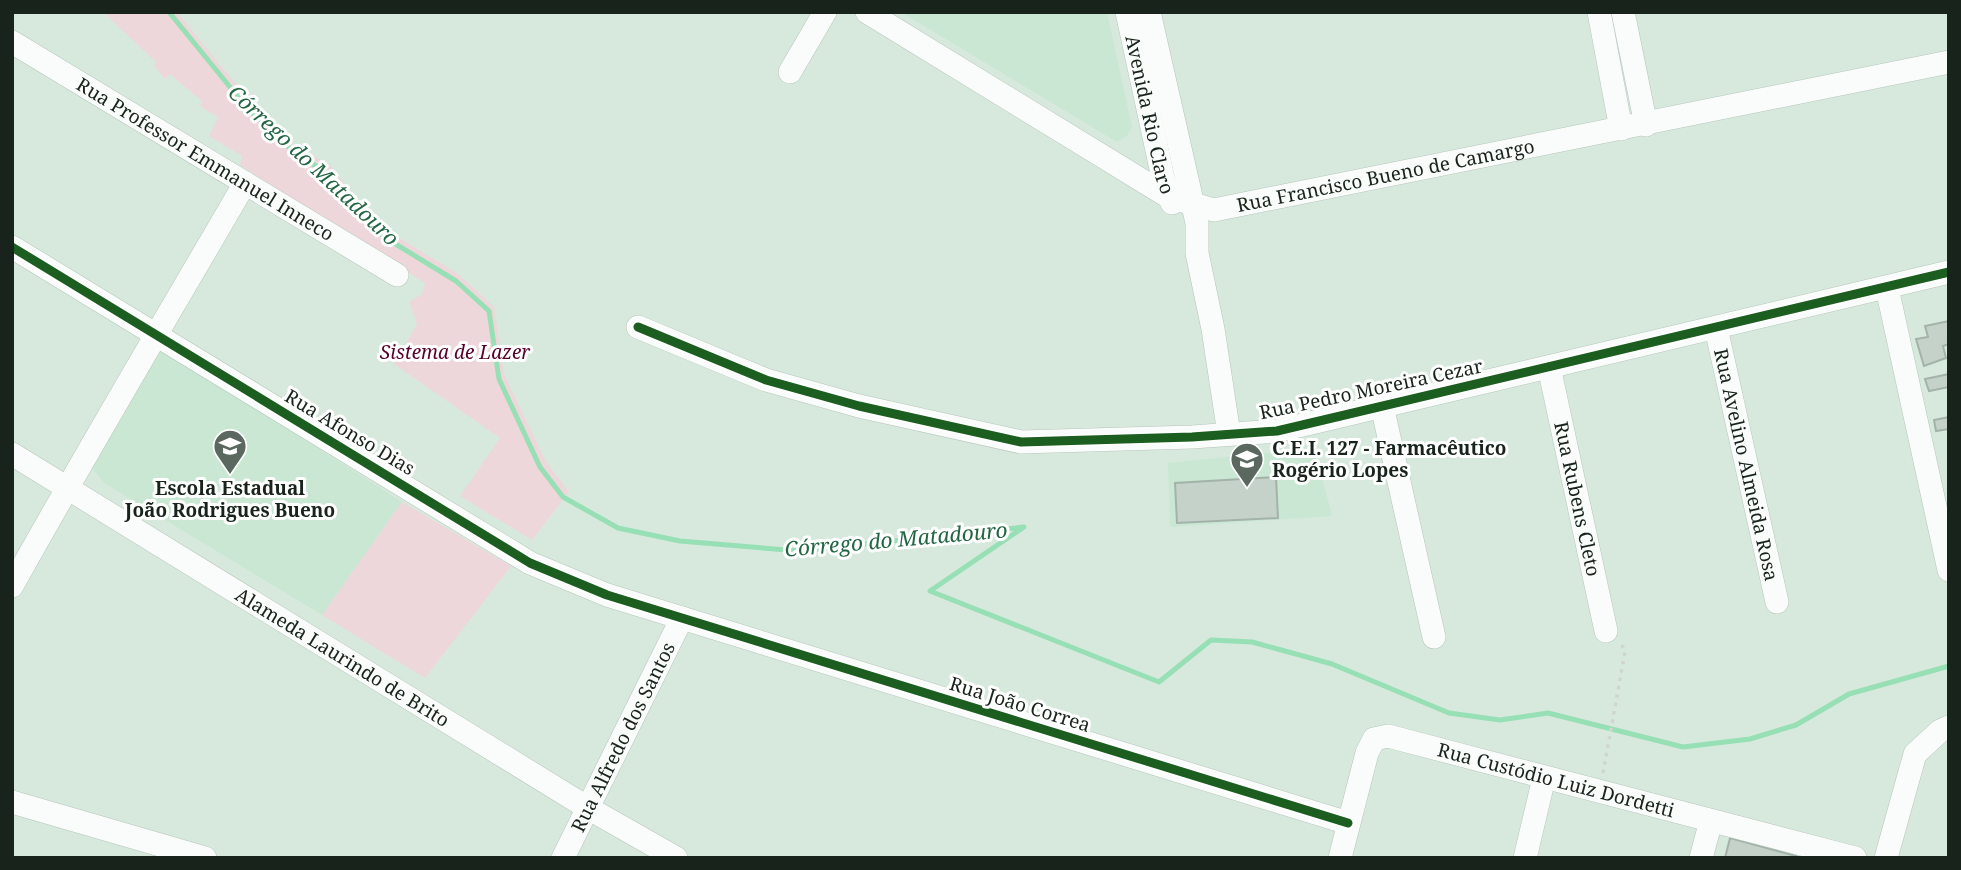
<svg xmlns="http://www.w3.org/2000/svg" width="1961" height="870" font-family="'Noto Serif',serif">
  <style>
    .built { fill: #c9e7d3 }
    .green { fill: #edd7da }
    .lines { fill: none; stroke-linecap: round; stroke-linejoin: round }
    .stream { stroke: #97dfb4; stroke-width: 5 }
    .building { fill: #c4d2c9; stroke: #a4b3a9; stroke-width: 2 }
    .minor-casing { stroke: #b7c5bc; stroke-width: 24 }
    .path { stroke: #cfd5d2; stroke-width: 3.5; stroke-dasharray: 3.5 5; stroke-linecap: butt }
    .minor { stroke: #f9fcfa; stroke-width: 23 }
    .cycleway-casing { stroke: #fff; stroke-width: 13 }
    .cycleway { stroke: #1b5e20; stroke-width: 9 }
    .labels { text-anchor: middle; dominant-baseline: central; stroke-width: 6; stroke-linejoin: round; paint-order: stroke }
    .street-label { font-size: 19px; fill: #17231b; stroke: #fff }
    .park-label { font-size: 19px; font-style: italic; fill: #57002c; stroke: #fff }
    .poi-label { font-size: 19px; font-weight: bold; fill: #17231b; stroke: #fff; text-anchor: start }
    .water-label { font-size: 21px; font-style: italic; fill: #226642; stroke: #fff }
  </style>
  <rect width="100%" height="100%" fill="#d7e9dd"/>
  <g class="built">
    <polygon points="901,12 1107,12 1132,127 1127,136 1117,142"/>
    <polygon points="158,349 166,351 402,502 322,615 104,483 93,469 89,457"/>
    <polygon points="1313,443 1332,516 1170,527 1168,463 1297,450"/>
  </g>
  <g class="green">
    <polygon points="103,12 177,12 252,104 294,145 331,166 360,204 386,230 458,274 494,307 504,374 545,460 569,492 532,540 460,496 500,438 394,364 417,324 409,302 422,294 425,283 240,165 242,156 209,136 218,117 200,106 202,101 170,74 165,79 154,66 156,62"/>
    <polygon points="402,502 511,566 425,678 322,615"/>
  </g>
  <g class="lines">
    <polyline class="stream" points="169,12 247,108 295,153 329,174 352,205 384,237 456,281 489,311 499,379 540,467 563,497 618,528 680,541 799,551 1024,527 930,591 1159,682 1211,640 1252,642 1332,664 1449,713 1500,720 1548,713 1683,747 1750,739 1796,725 1849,694 1949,666"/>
  </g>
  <g class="building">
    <polygon points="1949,321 1949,344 1943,346 1946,358 1924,366 1916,339 1928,337 1925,326"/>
    <polygon points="1949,374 1949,387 1929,391 1925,379"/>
    <polygon points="1949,417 1949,429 1936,431 1934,420"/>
    <polygon points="1276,477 1278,518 1177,523 1175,483"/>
    <polygon points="1730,838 1796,856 1795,858 1725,858"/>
  </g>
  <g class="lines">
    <defs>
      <g id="minor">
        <path id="s1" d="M867 12 1169 197 1214 210 1949 62"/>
        <path id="s2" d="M1127 12 1163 178 1172 203"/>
        <polyline points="1149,12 1197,223 1197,253 1213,329 1229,434"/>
        <polyline points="1599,12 1621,129"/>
        <polyline points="1623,12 1646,125"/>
        <path id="s3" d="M12 42 397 275"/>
        <polyline points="790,72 825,12"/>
        <polyline points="12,247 530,563 607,595 1348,823"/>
        <polyline points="1887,288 1949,570"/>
        <polyline points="638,327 766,380 859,406 1021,442 1192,437 1277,431 1949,272"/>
        <path id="s4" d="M1716 328 1777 602"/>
        <path id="s5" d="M1549 367 1606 631"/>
        <polyline points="1382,406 1434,637"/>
        <path id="s6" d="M12 454 588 808 676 858"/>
        <path d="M12 586C87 451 167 317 245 183"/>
        <polyline points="12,802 205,858"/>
        <path id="s7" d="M563 858 682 618"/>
        <path id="s8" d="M1340 858 1367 753 1374 739 1388 736 1855 858"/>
        <polyline points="1525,858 1544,778"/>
        <polyline points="1701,858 1711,821"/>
        <polyline points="1886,858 1915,754 1940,731 1949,727"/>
      </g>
    </defs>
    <use href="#minor" class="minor-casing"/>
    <polyline class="path" points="1603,773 1625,652 1621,643"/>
    <use href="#minor" class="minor"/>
    <defs>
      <g id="cycleway">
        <polyline points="12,247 530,563 607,595 1348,823"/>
        <polyline points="638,327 766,380 859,406 1021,442 1192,437 1277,431 1949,272"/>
      </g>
    </defs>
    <use href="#cycleway" class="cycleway-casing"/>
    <use href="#cycleway" class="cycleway"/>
  </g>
  <defs>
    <symbol id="school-pin" viewBox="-11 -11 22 30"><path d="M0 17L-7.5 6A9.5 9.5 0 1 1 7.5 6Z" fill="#5a685f" stroke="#fff"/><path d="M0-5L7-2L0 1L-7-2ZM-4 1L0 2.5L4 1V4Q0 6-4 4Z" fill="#fff"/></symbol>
  </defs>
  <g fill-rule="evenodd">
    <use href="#school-pin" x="211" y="427" width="38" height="52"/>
    <use href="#school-pin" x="1228" y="440" width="38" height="52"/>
  </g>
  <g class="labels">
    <g class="street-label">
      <text stroke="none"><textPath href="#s2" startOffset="105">Avenida Rio Claro</textPath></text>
      <text stroke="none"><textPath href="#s3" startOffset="226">Rua Professor Emmanuel Inneco</textPath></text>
      <text stroke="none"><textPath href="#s1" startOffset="576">Rua Francisco Bueno de Camargo</textPath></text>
      <text transform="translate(1371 389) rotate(-12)">Rua Pedro Moreira Cezar</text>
      <text transform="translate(350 432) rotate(31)">Rua Afonso Dias</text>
      <text stroke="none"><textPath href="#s4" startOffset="140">Rua Avelino Almeida Rosa</textPath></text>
      <text stroke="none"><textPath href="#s5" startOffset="135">Rua Rubens Cleto</textPath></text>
      <text stroke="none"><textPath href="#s6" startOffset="388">Alameda Laurindo de Brito</textPath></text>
      <text transform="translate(1020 704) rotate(17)">Rua João Correa</text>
      <text stroke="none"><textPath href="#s7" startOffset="135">Rua Alfredo dos Santos</textPath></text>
      <text stroke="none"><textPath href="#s8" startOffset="312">Rua Custódio Luiz Dordetti</textPath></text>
    </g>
    <g class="park-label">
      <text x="455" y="352">Sistema de Lazer</text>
    </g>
    <g class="poi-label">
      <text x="1272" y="448">C.E.I. 127 - Farmacêutico<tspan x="1272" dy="22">Rogério Lopes</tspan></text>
      <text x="230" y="488" text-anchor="middle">Escola Estadual<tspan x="230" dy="22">João Rodrigues Bueno</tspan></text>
    </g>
    <g class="water-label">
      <text transform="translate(314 165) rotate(43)">Córrego do Matadouro</text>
      <text transform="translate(896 539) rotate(-5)">Córrego do Matadouro</text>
    </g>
  </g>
  <rect width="1961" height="870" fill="none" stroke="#17231b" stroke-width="28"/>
</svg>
